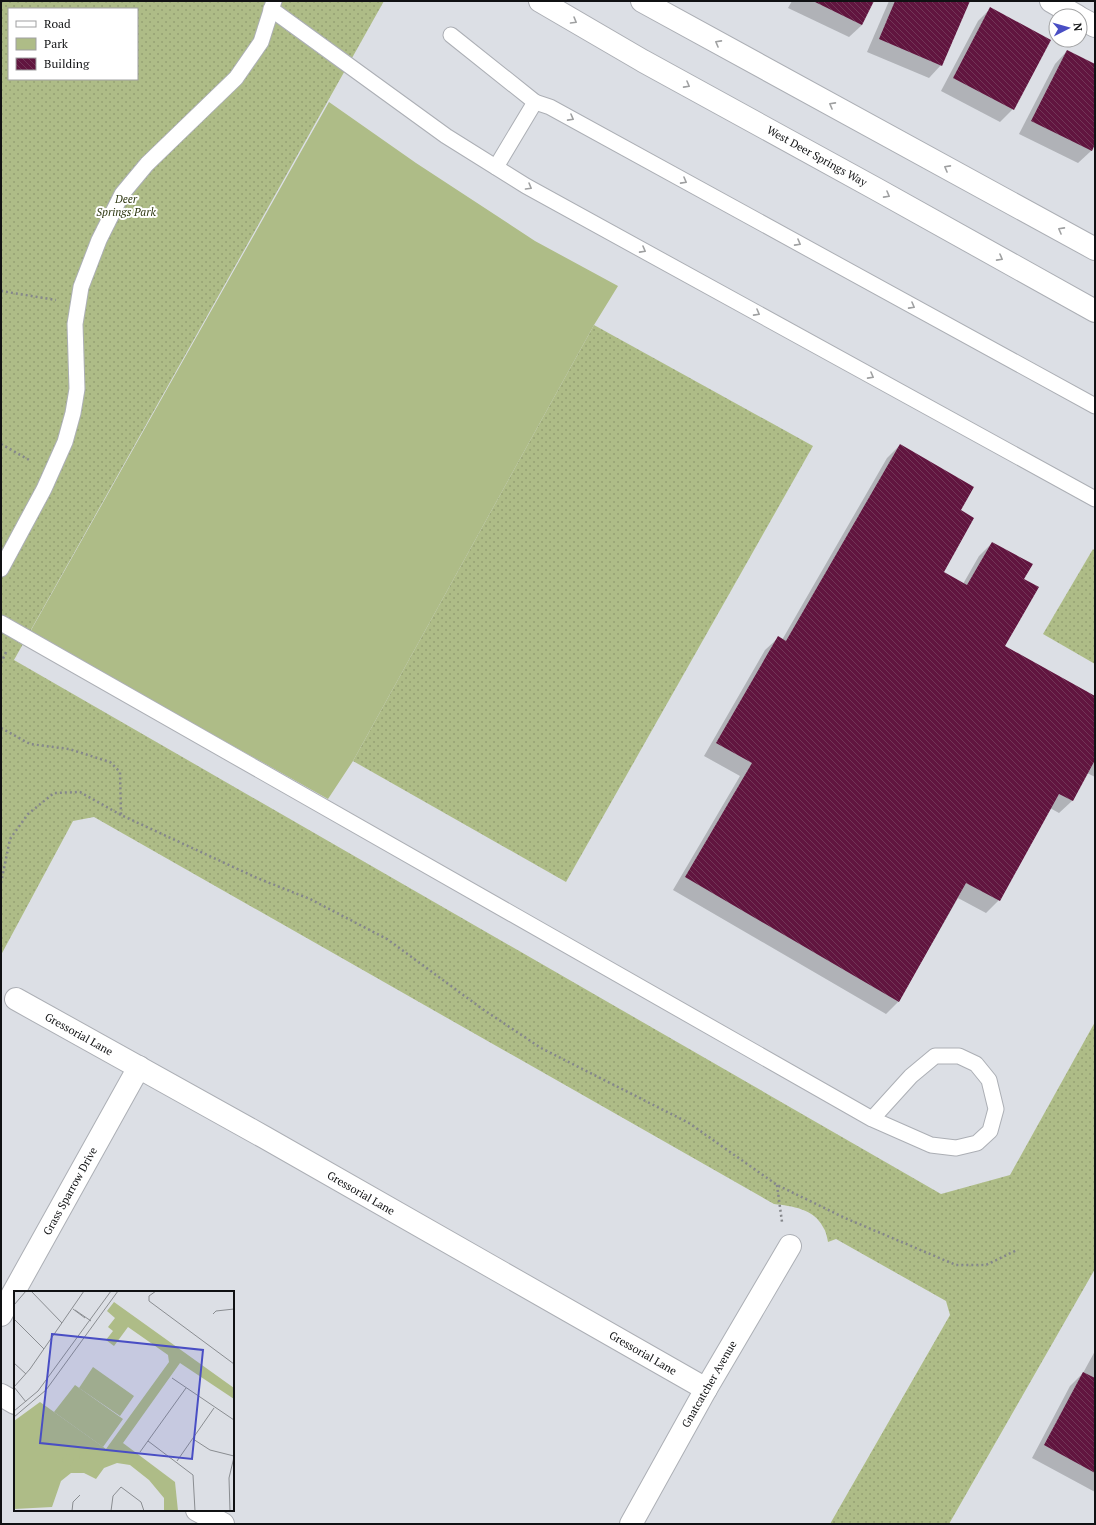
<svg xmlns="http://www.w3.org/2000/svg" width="1096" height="1525" font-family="'PT Serif',serif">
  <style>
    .green { fill: url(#green-dots); fill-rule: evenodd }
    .pitch { fill: #aebc87 }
    .shadow { fill: #0003 }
    .building { fill: url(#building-back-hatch) }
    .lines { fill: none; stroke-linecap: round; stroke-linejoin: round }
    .service-casing { stroke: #acafb5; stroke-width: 17 }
    .minor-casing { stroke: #acafb5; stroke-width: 24 }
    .secondary-casing { stroke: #acafb5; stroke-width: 24 }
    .path { stroke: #85878b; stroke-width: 2.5; stroke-dasharray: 2 3; stroke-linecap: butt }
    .service { stroke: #fff; stroke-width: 15 }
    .minor { stroke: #fff; stroke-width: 22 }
    .secondary { stroke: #fff; stroke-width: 22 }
    .oneway { stroke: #9fa0a1 }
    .labels { text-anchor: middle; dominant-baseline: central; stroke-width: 4; stroke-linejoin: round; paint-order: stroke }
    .street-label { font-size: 11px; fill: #101113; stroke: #fff }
    .park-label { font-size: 11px; font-style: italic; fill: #2f3812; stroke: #fff }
    .inset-road { fill: none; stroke: #8a8d91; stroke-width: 1 }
    .view { fill: #494ec4; fill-opacity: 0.15; stroke: #494ec4; stroke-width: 2 }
    .inset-edge { fill: none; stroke: #101113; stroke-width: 2 }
  </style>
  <defs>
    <pattern id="green-dots" width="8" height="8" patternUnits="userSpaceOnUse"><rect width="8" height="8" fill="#aebc87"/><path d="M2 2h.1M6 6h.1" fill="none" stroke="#95a174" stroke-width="1.8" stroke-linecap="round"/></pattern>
    <pattern id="building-back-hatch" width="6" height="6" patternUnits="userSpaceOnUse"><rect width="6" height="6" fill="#61153f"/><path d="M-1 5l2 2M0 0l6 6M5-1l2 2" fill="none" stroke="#723657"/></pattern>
  </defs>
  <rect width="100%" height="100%" fill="#dcdfe5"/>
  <g class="green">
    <path d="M1 1H384L14 660 941 1194 1010 1175 1095 1022V1269L949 1524H830L950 1315 946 1301 836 1239 828 1242C827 1237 826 1231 823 1227 814 1209 792 1206 774 1204L94 817 73 821 1 955ZM9 9H137V79H9Z"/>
    <polygon points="594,325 813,446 566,882 353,761"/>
    <polygon points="1093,549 1095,551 1095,664 1043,634"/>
  </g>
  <polygon class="pitch" points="329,102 416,163 535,241 618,286 594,325 353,761 328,799 30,632"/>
  <g class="shadow">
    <polygon points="792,1 873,1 862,25 849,37 788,8"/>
    <polygon points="889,1 969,1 941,65 929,78 867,52"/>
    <polygon points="990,9 1013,109 1000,122 941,91 978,21"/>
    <polygon points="1067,51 1095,66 1095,142 1091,151 1078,163 1019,134 1055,64"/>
    <polygon points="900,445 960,510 943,572 963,584 979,556 992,543 1022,580 1004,646 1095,697 1095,777 1087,773 1072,801 1059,813 1050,808 999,900 986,913 958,898 899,1001 886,1014 673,890 740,776 704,756 765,650 778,638 782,640 887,458"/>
    <polygon points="1095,1351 1095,1492 1032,1458 1070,1386 1083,1373"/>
  </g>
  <g class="building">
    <polygon points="813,1 874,1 862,25"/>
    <polygon points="895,1 970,1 942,66 879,39"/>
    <polygon points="990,7 1051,40 1014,110 953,78"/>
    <polygon points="1067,50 1095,64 1095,144 1092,151 1031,121"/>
    <polygon points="900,444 974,487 961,510 974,518 944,572 967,585 992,542 1033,564 1024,579 1039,587 1005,646 1095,696 1095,760 1073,801 1059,794 1000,901 966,883 899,1002 685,877 752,763 716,743 778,636 786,641"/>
    <polygon points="1083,1372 1095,1378 1095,1473 1044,1445"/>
  </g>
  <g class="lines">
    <defs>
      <g id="service">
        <polyline points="271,9 446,136 526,186 1095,499"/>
        <polyline points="451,35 535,102 550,107 1095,406"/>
        <polyline points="496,167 535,102"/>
        <polyline points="1,569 44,489 65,442 73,413 77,389 75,324 81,287 99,240 122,194 147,164 236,78 261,42 274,1"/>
        <polyline points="1,623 872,1119 931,1145 956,1148 977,1143 990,1131 996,1109 989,1080 976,1064 959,1056 935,1056 911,1076 872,1119"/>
      </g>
      <g id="minor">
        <polyline points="1051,1 1077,16"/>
        <polyline points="1080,18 1095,26"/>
        <polyline points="16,999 264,1137 706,1389"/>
        <polyline points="1,1315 139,1067"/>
        <polyline points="1,1395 15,1403"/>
        <polyline points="197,1510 223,1524"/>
        <polyline points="631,1524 706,1389 790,1246"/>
      </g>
      <g id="secondary">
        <polyline points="540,1 643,61 878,190 1095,311"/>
        <polyline points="642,1 1095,249"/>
      </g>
    </defs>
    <use href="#service" class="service-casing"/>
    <use href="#minor" class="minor-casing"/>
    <use href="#secondary" class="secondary-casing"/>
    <g class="path">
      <polyline points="1,291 56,300"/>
      <polyline points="1,444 31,461"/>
      <polyline points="1,663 6,652"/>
      <polyline points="1,728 30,744 69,749 110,762 120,772 121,815 257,878 310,899 387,939 481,1008 541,1048 689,1123 777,1185 845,1218 956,1265 986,1265 1017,1250"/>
      <polyline points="1,883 10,839 28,814 54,793 80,792 121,815"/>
      <polyline points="777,1185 782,1222"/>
    </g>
    <use href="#service" class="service"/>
    <use href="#minor" class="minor"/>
    <use href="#secondary" class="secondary"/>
  </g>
  <defs><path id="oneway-chevron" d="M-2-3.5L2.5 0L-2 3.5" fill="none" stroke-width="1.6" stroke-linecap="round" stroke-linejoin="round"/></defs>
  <g class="oneway">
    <use href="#oneway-chevron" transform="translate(574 21) rotate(30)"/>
    <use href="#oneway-chevron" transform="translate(718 43) rotate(-151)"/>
    <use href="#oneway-chevron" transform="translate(687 85) rotate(29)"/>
    <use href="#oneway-chevron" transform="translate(832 105) rotate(-151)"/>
    <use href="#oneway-chevron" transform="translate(571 118) rotate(29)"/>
    <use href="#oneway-chevron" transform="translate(947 168) rotate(-151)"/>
    <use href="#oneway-chevron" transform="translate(684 181) rotate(29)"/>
    <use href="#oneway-chevron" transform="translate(529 187) rotate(30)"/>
    <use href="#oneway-chevron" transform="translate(887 195) rotate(29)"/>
    <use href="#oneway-chevron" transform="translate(1061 230) rotate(-151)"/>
    <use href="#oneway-chevron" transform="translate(798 243) rotate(29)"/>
    <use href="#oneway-chevron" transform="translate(643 250) rotate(29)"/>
    <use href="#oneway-chevron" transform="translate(1000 258) rotate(29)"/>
    <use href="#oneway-chevron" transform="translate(912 306) rotate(29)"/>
    <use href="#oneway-chevron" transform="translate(757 313) rotate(29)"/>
    <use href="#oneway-chevron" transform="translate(871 376) rotate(29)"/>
  </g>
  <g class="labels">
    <g class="street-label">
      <text transform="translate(817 156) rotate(29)">West Deer Springs Way</text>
      <text transform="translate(79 1034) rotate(29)">Gressorial Lane</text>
      <text transform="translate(70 1191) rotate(-61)">Grass Sparrow Drive</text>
      <text transform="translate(361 1193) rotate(30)">Gressorial Lane</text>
      <text transform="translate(643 1353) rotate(30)">Gressorial Lane</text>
      <text transform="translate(709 1384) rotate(-60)">Gnatcatcher Avenue</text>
    </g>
    <g class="park-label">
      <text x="126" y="199">Deer<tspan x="126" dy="13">Springs Park</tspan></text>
    </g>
  </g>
  <g transform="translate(14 1291)">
    <rect width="220" height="220" fill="#dcdfe5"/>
    <path d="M100 11 220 97V108L166 72 109 152 161 191 164 220H150V207L135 189 116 174 103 172 90 177 82 188 70 182H57L47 190 38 216 0 218V130L26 111 92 158 155 71 154 64 114 36 100 55 92 49 99 40 94 36 101 27 93 20ZM79 76 120 105 106 125 65 97Z" fill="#aebc87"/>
    <path d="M61 94 109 128 89 156 40 121ZM65.5 166a5.5 5.5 0 1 1 11 0a5.5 5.5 0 1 1-11 0ZM48.5 169a5.5 5.5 0 1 1 11 0a5.5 5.5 0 1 1-11 0Z" fill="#aebc87"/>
    <path class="inset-road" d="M17 0 48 32M142 0 135 5V10L220 73M0 14 12 0M59 18 71 27M61 19 77 30M199 23 202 20 220 18M0 28 30 58M0 72 12 83M158 87 220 129M0 96 16 78 70 0M0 96 12 111M0 120 24 100 97 0M0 126 32 99 104 0M179 148 196 159 220 165M134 150 179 184 181 220M126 161 172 97M163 170 200 117M58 220 59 211 66 204M97 220 99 205 107 196 127 211 130 220M216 220 215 187 220 166"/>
    <path class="view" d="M38 43 189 59 178 168 26 152Z"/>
    <rect width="220" height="220" class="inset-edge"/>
  </g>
  <rect width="1096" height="1525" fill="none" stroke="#101113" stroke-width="4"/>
  <rect x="8" y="8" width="130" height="72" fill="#ffffff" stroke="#9fa0a1"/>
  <rect x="16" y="21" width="20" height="6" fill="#ffffff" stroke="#9fa0a1"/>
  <text x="44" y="28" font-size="12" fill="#101113">Road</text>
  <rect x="16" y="38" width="20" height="12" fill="#aebc87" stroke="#9fa0a1"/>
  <text x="44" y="48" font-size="12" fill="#101113">Park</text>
  <rect x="16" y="58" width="20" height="12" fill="url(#building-back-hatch)" stroke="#9fa0a1"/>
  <text x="44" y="68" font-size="12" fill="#101113">Building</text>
  <g transform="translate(1068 28) rotate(84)"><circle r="19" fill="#ffffff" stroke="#9fa0a1"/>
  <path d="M0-3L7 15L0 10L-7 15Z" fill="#494ec4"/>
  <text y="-6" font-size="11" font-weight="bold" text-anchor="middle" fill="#101113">N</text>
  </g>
</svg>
